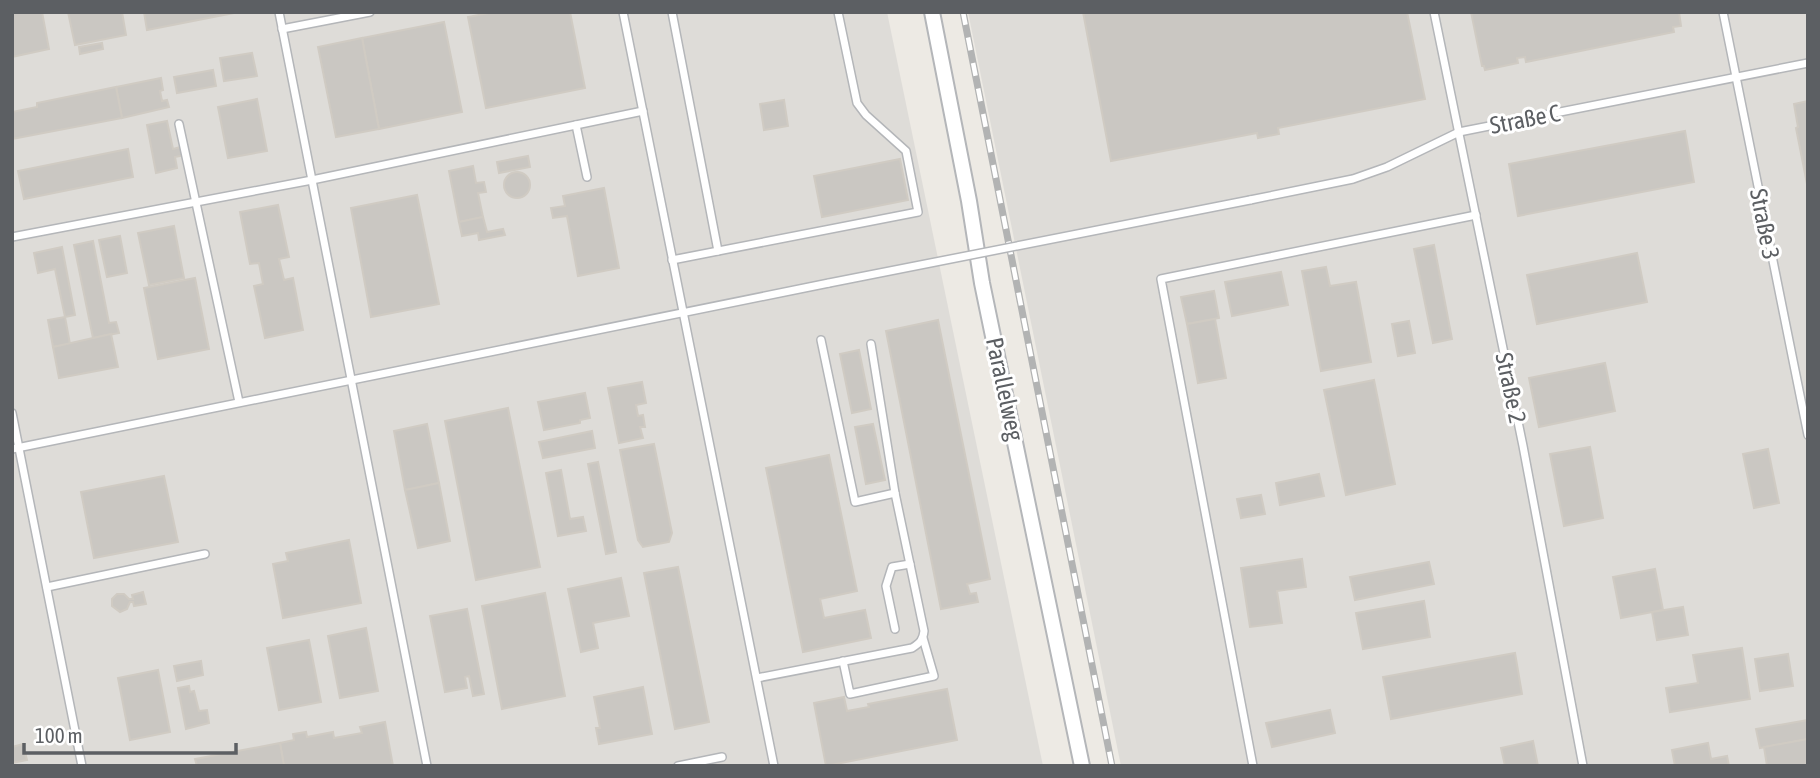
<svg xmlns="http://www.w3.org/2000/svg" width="1820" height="778" font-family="'Asap Condensed',sans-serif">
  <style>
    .industrial { fill: #dedcd8 }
    .building { fill: #cac7c2; stroke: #d0cbc3; stroke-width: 2 }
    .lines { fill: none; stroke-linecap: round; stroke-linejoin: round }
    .service-casing { stroke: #b4b6b9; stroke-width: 10 }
    .minor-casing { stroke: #b4b6b9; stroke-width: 18 }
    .service { stroke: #fff; stroke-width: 7 }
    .minor { stroke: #fff; stroke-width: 14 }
    .rail-casing { stroke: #b2b3b3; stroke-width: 7 }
    .rail { stroke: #fff; stroke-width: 4.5; stroke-dasharray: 13; stroke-linecap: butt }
    .service-bridge-casing { stroke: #b4b6b9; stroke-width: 10; stroke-linecap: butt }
    .service-bridge { stroke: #fff; stroke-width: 7 }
    .labels { text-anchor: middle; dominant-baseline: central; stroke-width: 6; stroke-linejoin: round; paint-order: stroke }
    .street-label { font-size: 24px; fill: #5c5f63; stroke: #fff }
  </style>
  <rect width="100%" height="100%" fill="#edeae4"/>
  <g class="industrial">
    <polygon points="12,12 887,12 1043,766 12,766"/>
    <polygon points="968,12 1808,12 1808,766 1121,766"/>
  </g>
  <g class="building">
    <polygon points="12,12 42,12 49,49 12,57"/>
    <polygon points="68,12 122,12 126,35 75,45"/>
    <polygon points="144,12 239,12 147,30"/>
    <polygon points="494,12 570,12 585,88 486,108 468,17"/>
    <polygon points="1083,12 1407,12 1425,99 1278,128 1279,134 1258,138 1257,133 1111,161"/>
    <polygon points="1471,12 1679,12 1681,26 1673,27 1674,32 1526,62 1525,57 1517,58 1518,63 1485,70 1484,66 1482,66"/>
    <polygon points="444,22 462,112 379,129 362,38"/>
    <polygon points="362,38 379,129 336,137 318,47"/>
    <polygon points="102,43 103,49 80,54 79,47"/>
    <polygon points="252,53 257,76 224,81 220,58"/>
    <polygon points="213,70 216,86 177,93 174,77"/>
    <polygon points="161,78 163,90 160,91 162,101 167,100 169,107 122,118 116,87"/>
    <polygon points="116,87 122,118 12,139 12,112 37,107 37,103"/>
    <polygon points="257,99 267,151 228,158 218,107"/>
    <polygon points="784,100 788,126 764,130 760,104"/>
    <polygon points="1808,101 1808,189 1796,128 1798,127 1794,104"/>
    <polygon points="167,121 173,149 184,146 185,155 175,157 177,168 156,173 147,125"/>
    <polygon points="1685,131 1694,182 1518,216 1509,164"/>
    <polygon points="128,149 133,177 24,199 18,171"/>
    <polygon points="528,156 530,167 499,173 497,162"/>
    <polygon points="900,159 908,200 822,217 814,176"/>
    <polygon points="473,166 476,183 484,182 486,192 478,193 483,217 459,222 449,171"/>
    <circle cx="517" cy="185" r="13"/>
    <polygon points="604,188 619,268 578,276 567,216 553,218 551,208 565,206 563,196"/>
    <polygon points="417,195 439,304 371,317 351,208"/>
    <polygon points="278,205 289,257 279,259 284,280 293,278 303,330 265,338 254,286 263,284 259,263 250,264 240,212"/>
    <polygon points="483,217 487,232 503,229 505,235 479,240 478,233 462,236 459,222"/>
    <polygon points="174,226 184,278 149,285 138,233"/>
    <polygon points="120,236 127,273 107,277 99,240"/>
    <polygon points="93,241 109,323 116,322 119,333 93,338 74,245"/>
    <polygon points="1434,245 1452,339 1433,343 1414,249"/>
    <polygon points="62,247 75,315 65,317 70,344 53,347 48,320 65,317 55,269 38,273 34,253"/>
    <polygon points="1637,253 1647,302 1537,324 1527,275"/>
    <polygon points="1326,267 1330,286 1356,282 1371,362 1321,371 1302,271"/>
    <polygon points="1281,272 1288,305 1232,316 1225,282"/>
    <polygon points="195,278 209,349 158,359 144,288"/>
    <polygon points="1214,291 1219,318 1187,324 1181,297"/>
    <polygon points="1215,319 1226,378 1198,383 1187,324"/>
    <polygon points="938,320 990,579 967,584 970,594 976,593 978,602 941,609 886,331"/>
    <polygon points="1409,321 1415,353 1398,356 1392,324"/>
    <polygon points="111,334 118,367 59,378 53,347"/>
    <polygon points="859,350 871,409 852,413 840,354"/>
    <polygon points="1605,363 1615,411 1539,427 1529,378"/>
    <polygon points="1374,380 1395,484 1346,495 1324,390"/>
    <polygon points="642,382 646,403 636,405 638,416 643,415 645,427 640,427 643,438 619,443 608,388"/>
    <polygon points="585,393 590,418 580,420 580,423 544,430 538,402"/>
    <polygon points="508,408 540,567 476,580 445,421"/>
    <polygon points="427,424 439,483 405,490 394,431"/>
    <polygon points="873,424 885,480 866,484 855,427"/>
    <polygon points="592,431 595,448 543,458 539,442"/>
    <polygon points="654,444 672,533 669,542 643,547 638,540 620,450"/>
    <polygon points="1590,447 1603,518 1564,526 1550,454"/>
    <polygon points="1768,449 1779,503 1754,508 1743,454"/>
    <polygon points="829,455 857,591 820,599 824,618 865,610 871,638 803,652 766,468"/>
    <polygon points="598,462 616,552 606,554 588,464"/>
    <polygon points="561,470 570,519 583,517 586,531 558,536 546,473"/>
    <polygon points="1319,474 1324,496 1280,505 1276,483"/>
    <polygon points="164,476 178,542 94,558 81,492"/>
    <polygon points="439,483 450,541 418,548 405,490"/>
    <polygon points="1261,495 1265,514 1241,518 1237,499"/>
    <polygon points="349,540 361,603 283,618 273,564 288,561 286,553"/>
    <polygon points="1302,559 1306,587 1277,591 1282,623 1250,627 1241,568"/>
    <polygon points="1429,562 1434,584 1355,600 1350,577"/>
    <polygon points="678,567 709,722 675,729 644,573"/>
    <polygon points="1655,569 1663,610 1621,618 1613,577"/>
    <polygon points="621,578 629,616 593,623 598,648 581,652 568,589"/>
    <polygon points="143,592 146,604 134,606 133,602 130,602 127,609 120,612 112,606 112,599 117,594 124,594 129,599 133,599 132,595"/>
    <polygon points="545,593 565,696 502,709 482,606"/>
    <polygon points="1424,601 1430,637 1363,649 1356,613"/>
    <polygon points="1683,607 1688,635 1657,640 1652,612"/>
    <polygon points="467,609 484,694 473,696 469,676 465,677 467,688 445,692 430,616"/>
    <polygon points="366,628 378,691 340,698 328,636"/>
    <polygon points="309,640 321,702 279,710 267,648"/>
    <polygon points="1742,648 1750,699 1670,712 1666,688 1698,683 1693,655"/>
    <polygon points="1515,653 1522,694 1391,719 1383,677"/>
    <polygon points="1788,654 1793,686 1760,691 1755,659"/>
    <polygon points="201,661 203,675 177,681 174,666"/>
    <polygon points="158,670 170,732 130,740 118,678"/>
    <polygon points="189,686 190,692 194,691 199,711 207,710 209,723 186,729 178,688"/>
    <polygon points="643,687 652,734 599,744 596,728 600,728 594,697"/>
    <polygon points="947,689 957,740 826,766 814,703 844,697 847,711 869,707 868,704"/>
    <polygon points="1330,710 1335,733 1272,747 1266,723"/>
    <polygon points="1808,720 1808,739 1760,748 1756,729"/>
    <polygon points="385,722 393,766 284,766 280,743 294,740 293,734 306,732 307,737 333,732 334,738 362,733 360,727"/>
    <polygon points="1808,739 1808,766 1767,766 1764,747"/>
    <polygon points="1533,741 1538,766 1505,766 1501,748"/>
    <polygon points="280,743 284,766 197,766 195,759"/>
    <polygon points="1708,743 1711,759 1727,756 1729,766 1675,766 1672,750"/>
    <polygon points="23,744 27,760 12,763 12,747"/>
  </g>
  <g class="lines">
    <defs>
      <g id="service">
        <polyline points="279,12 427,766"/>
        <polyline points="623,12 774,766"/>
        <polyline points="672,12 718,251"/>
        <polyline points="1434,12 1523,446 1583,766"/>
        <polyline points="1723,12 1808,435"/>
        <polyline points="282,29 370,12"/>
        <polyline points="179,124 239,402"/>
        <polyline points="576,125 587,177"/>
        <polyline points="1250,200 1353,179 1387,167 1459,132 1808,63"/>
        <polyline points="12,237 312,180 643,111"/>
        <polyline points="672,260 918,212 906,151 866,115 857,103 838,12"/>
        <polyline points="821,340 855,502 895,493"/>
        <polyline points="12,413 82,766"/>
        <polyline points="12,449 829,283"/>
        <polyline points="47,587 205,554"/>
        <polyline points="895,629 886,586 892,567 910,564"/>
        <polyline points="843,661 850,694 934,676 923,638"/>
        <path d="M757 678 912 648C920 643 923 640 924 631L895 493 871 344"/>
        <polyline points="678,766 722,757"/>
        <polyline points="1253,766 1161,279 1476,215"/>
      </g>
      <polyline id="minor" points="932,12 969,201 982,283 1082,766"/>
    </defs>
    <use href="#service" class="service-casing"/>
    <use href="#minor" class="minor-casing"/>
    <use href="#service" class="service"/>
    <use href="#minor" class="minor"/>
    <defs>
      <polyline id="rail" points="963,12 1112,766"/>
    </defs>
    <use href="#rail" class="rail-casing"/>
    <use href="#rail" class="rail"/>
    <defs>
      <polyline id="service-bridge" points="829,283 1250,200"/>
    </defs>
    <use href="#service-bridge" class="service-bridge-casing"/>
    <use href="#service-bridge" class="service-bridge"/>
  </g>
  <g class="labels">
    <g class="street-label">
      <text transform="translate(1525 119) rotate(-11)">Straße C</text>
      <text transform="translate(1765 224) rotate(79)">Straße 3</text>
      <text transform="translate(1511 388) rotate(78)">Straße 2</text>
      <text transform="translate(1005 389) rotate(78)">Parallelweg</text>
    </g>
  </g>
  <rect width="1820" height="778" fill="none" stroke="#5c5f63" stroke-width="28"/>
  <path d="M24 743v10h212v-10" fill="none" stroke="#5c5f63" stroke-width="3.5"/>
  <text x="35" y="743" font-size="21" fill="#5c5f63" stroke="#ffffff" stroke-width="5" paint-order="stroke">100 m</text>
</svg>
